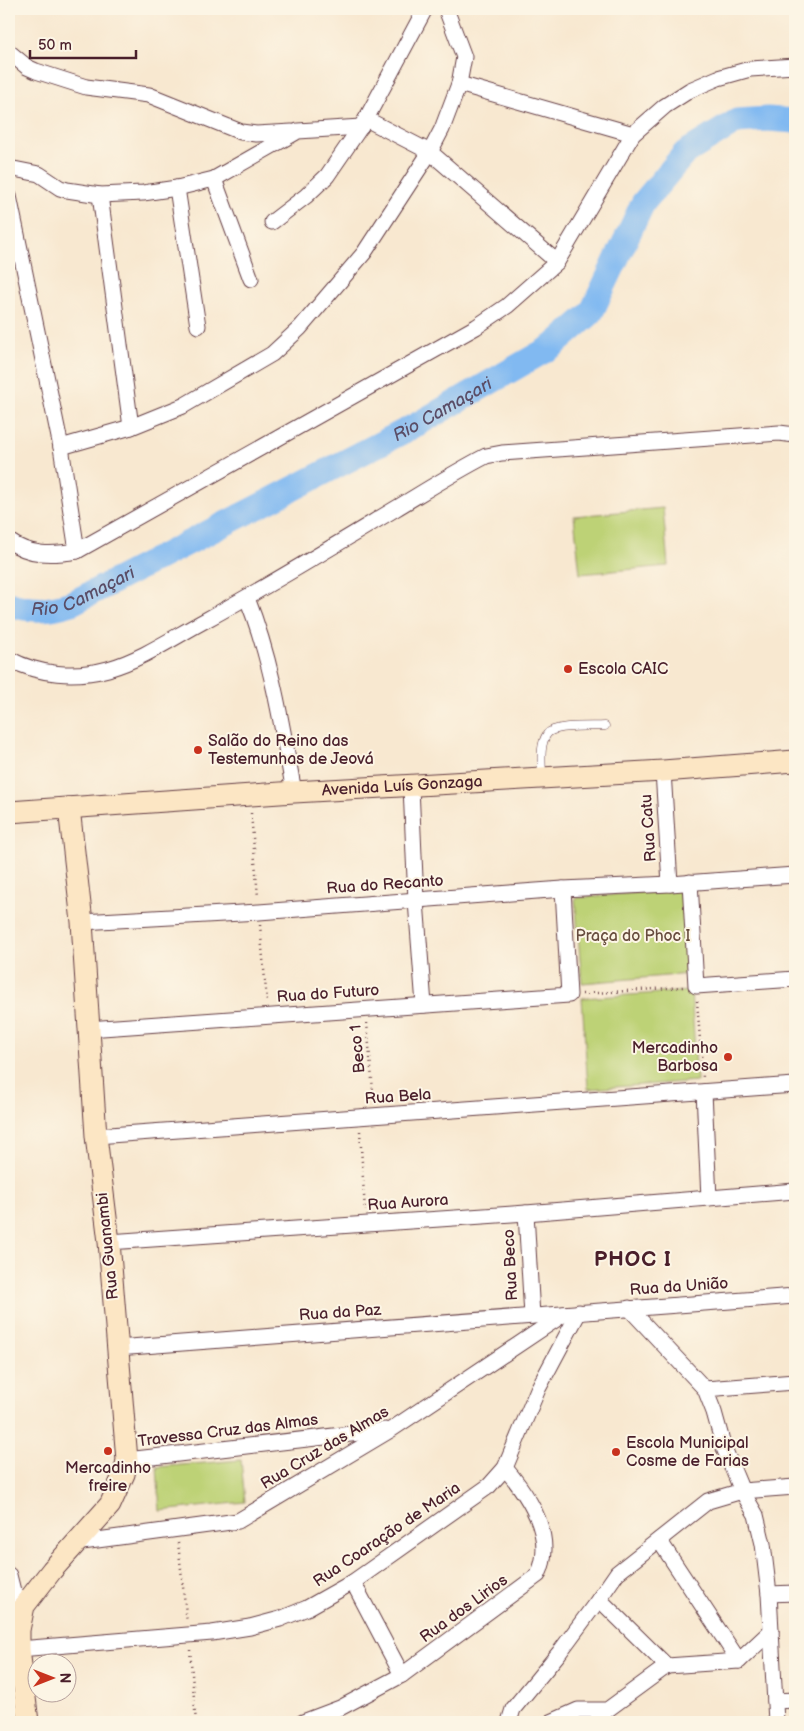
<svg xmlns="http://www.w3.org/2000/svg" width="804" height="1731" font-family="'Balsamiq Sans',sans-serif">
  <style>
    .green { fill: #bdd276; stroke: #847850 }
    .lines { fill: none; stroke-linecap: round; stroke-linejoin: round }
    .river { stroke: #81b9f1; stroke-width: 25 }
    .lane-casing { stroke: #643d44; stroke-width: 9 }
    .street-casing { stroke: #643d44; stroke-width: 17 }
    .secondary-casing { stroke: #643d44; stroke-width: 23 }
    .path { stroke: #643d44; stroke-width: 2.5; stroke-dasharray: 1 4; stroke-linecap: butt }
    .lane { stroke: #fff; stroke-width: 8 }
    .street { stroke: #fff; stroke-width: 15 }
    .secondary { stroke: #fce6c4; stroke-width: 21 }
    .poi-dot { fill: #c8321e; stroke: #fcf5e5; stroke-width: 2 }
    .labels { text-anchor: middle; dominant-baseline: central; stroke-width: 4; stroke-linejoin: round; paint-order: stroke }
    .poi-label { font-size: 16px; fill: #4a1f2b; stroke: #fcf5e5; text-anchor: start }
    .street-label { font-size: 16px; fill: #4a1f2b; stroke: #fcf5e5 }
    .park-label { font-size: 16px; fill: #674c3e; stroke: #fcf5e5 }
    .water-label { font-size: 18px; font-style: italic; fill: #5a4d66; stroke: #fcf5e5 }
    .district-label { font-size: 21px; font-weight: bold; letter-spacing: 1px; fill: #4a1f2b; stroke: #fcf5e5 }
  </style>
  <rect width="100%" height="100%" fill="#fcf5e5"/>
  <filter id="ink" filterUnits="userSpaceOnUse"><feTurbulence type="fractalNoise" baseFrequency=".02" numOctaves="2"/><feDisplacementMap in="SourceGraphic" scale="10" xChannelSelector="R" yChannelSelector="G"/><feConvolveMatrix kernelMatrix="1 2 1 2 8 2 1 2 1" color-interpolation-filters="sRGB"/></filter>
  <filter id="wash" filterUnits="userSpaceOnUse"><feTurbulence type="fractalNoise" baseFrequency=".0096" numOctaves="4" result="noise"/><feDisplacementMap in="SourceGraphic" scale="20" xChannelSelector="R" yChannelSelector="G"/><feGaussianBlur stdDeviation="1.12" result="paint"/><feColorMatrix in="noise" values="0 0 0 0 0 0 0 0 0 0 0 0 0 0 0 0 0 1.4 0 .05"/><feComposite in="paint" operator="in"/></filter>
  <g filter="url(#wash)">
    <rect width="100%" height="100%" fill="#f8e8d0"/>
    <g class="green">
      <polygon points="663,508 668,566 580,574 574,516"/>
      <polygon points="683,889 690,974 582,983 575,898"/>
      <polygon points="691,991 697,1081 588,1089 582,998"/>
      <polygon points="241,1460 245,1502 160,1511 157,1467"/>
    </g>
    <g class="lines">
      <path class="river" id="s1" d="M9 604C32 612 49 610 72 603L416 425 553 346 591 313 643 203 685 153 737 121 767 119 795 121"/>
    </g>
  </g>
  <g filter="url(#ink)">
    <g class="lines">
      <defs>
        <path id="lane" d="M542 777C542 765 539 745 547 734 555 724 592 727 605 726"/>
        <g id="street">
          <polyline points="9,52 27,67 36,71 86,87 149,95 241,132 256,134 292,132"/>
          <polyline points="459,84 633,134"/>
          <polyline points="366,119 430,152 557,262"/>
          <polyline points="9,168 39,174 60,188 67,190 100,195 143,193 177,188 214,179 298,131 361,127"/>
          <polyline points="214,179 251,279"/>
          <polyline points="177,188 198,326"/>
          <polyline points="100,195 131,427"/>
          <polyline points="9,196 61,447 77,551"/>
          <polyline points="272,222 306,196 327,176 366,119 425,9"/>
          <polyline points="61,447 131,427 183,406 272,354 300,328 364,253 430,152 442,129 459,84 464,57 446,9"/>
          <path d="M9 541C30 556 52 555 77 551L476 327 507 306 557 262 633 134 665 106 690 90 718 78 750 69 795 66"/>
          <path d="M247 598C272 661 282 726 294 792"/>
          <path d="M9 659C39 675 75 678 108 669 143 659 174 637 206 620 270 585 332 547 395 509 425 491 455 472 486 456L502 453 779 433 795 435"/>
          <polyline points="663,771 670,884"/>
          <polyline points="411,787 416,901 424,1005"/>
          <polyline points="690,882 696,986 795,979"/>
          <polyline points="82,922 259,912 563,889 670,884 795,875"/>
          <polyline points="88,1029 569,995 563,889"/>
          <polyline points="704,1092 709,1198"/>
          <polyline points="96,1136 795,1085"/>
          <polyline points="526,1213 532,1316"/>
          <polyline points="109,1242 526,1213 795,1191"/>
          <polyline points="629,1308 705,1389 714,1412 724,1448 742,1491 756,1515 763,1544 769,1594 776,1722"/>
          <polyline points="117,1348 795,1296"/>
          <polyline points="705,1389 795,1382"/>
          <polyline points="127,1460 385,1430"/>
          <polyline points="659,1540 739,1661"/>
          <polyline points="75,1543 238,1521 392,1429 564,1314"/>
          <polyline points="9,1575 13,1591 24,1606"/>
          <polyline points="353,1582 402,1675"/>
          <polyline points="769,1594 795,1593"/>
          <polyline points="599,1599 617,1573 708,1501 742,1491 795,1487"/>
          <polyline points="19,1649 212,1633 250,1627 280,1619 307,1608 353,1582 489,1486 505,1468 538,1389 579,1312"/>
          <polyline points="775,1701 795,1700"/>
          <path d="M303 1722 340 1708 402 1675 538 1575C556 1538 529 1496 505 1468"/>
          <polyline points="509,1722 513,1709 559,1653 599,1599 667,1666 739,1661 771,1631"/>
          <polyline points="551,1722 578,1710 607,1710 667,1666"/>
        </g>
        <g id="secondary">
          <path id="s2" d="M9 812 294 792 663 771 795 761"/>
          <polyline points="28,1722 19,1649 19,1630 24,1606 52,1570 110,1505 124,1474 127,1460 109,1242 96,1136 82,922 69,808"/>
        </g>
      </defs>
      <use href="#lane" class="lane-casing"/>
      <use href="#street" class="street-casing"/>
      <use href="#secondary" class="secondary-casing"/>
      <g class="path">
        <polyline points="251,813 258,897"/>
        <polyline points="260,925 267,1002"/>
        <polyline points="582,994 683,987"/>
        <polyline points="697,1001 703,1078"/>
        <polyline points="367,1023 374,1102"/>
        <polyline points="360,1131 365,1211"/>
        <polyline points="178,1543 187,1622"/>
        <polyline points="190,1650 196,1722"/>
      </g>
      <use href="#lane" class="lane"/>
      <use href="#street" class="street"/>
      <use href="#secondary" class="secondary"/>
    </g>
  </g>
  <g class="poi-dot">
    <circle cx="568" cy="669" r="5"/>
    <circle cx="198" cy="750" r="5"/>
    <circle cx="728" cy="1057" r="5"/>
    <circle cx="108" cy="1451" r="5"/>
    <circle cx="616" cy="1452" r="5"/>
  </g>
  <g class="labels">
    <g class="poi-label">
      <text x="578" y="669">Escola CAIC</text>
      <text x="208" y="741">Salão do Reino das<tspan x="208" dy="18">Testemunhas de Jeová</tspan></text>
      <text x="718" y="1048" text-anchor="end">Mercadinho<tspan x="718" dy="18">Barbosa</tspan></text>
      <text x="626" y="1443">Escola Municipal<tspan x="626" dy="18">Cosme de Farias</tspan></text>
      <text x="108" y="1468" text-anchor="middle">Mercadinho<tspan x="108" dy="18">freire</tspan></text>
    </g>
    <g class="street-label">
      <text stroke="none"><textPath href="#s2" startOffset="394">Avenida Luís Gonzaga</textPath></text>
      <text transform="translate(649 828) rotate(-94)">Rua Catu</text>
      <text transform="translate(385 885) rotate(-4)">Rua do Recanto</text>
      <text transform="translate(328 994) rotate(-4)">Rua do Futuro</text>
      <text transform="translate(358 1049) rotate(-95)">Beco 1</text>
      <text transform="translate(398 1097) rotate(-4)">Rua Bela</text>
      <text transform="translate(408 1203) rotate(-4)">Rua Aurora</text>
      <text transform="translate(108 1246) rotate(-96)">Rua Guanambi</text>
      <text transform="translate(511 1265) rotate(-93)">Rua Beco</text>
      <text transform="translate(679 1287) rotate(-4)">Rua da União</text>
      <text transform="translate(340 1313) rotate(-4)">Rua da Paz</text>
      <text transform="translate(228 1431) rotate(-7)">Travessa Cruz das Almas</text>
      <text transform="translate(325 1448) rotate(-31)">Rua Cruz das Almas</text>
      <text transform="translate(387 1535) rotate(-34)">Rua Coaração de Maria</text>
      <text transform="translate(464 1609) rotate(-36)">Rua dos Lirios</text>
    </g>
    <g class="park-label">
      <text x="633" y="936">Praça do Phoc I</text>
    </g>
    <g class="water-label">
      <text stroke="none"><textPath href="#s1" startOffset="482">Rio Camaçari</textPath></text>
      <text stroke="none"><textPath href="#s1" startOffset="78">Rio Camaçari</textPath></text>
    </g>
    <g class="district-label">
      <text x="633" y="1259">PHOC I</text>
    </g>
  </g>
  <rect width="804" height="1731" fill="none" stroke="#fcf5e5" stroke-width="30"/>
  <g transform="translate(52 1678) rotate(90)"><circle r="24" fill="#fcf5e5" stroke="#b59f9b"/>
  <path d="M0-4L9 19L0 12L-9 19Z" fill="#c8321e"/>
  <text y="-8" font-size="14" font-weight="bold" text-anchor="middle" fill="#4a1f2b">N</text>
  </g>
  <path d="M30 50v8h106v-8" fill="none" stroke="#4a1f2b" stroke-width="2.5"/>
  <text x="38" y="50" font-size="15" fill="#4a1f2b" stroke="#fcf5e5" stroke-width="4" paint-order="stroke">50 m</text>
</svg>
